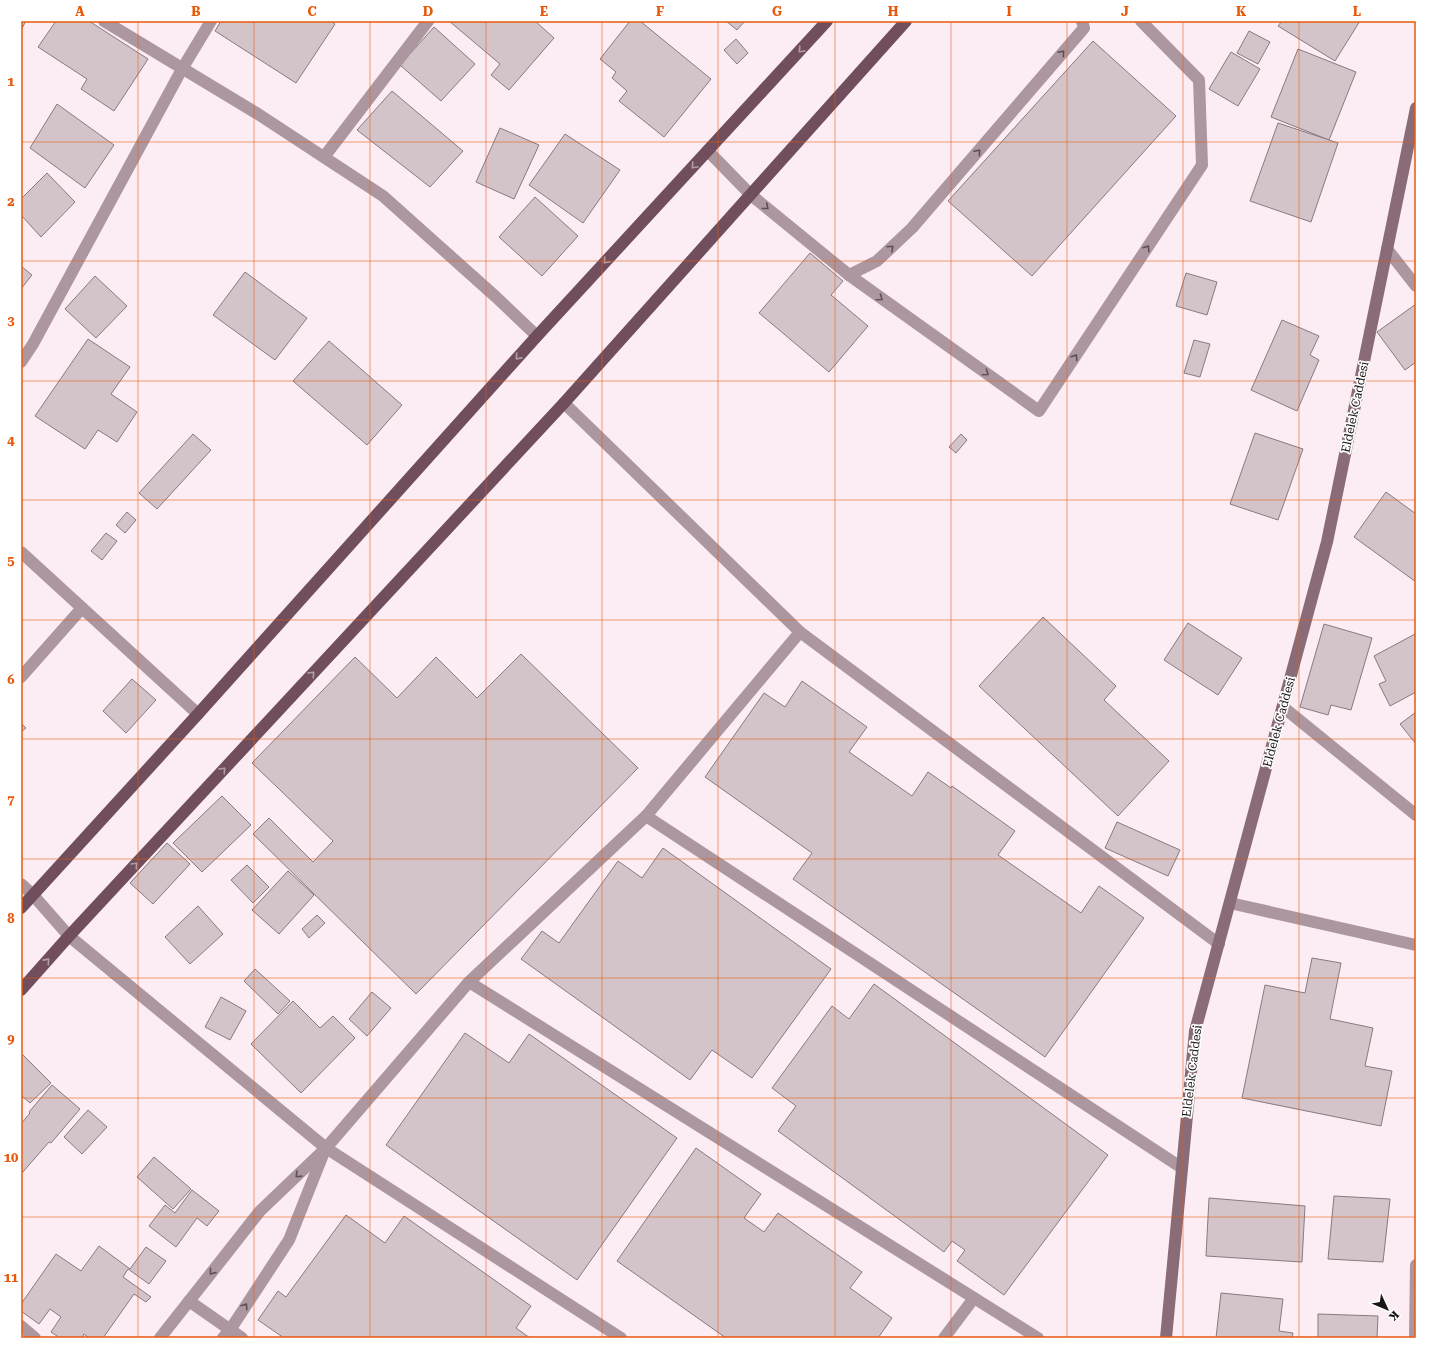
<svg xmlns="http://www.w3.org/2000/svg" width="1437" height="1359" font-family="'Roboto Serif',serif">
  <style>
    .building { fill: #d3c4ca; stroke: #887a80 }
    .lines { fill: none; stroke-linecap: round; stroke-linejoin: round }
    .lane { stroke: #ac97a0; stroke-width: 12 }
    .street { stroke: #ac97a0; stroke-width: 12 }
    .secondary { stroke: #8a6c79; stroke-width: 12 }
    .primary { stroke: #714e5d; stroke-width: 12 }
    .oneway { stroke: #b09da5 }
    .oneway2 { stroke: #5c5055 }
    .grid { fill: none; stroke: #e8590c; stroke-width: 1; stroke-opacity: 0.55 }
    .labels { text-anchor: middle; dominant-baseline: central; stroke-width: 3.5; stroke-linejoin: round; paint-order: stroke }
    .street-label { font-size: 12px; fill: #1a1517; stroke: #fefefe }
    .neatline { fill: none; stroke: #e8590c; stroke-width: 1.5 }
    .grid-label { font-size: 13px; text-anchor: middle; font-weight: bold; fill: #e8590c }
  </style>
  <rect width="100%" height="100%" fill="#fcecf3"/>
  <g class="building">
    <polygon points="21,21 26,21 21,30"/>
    <polygon points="56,21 89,21 148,59 114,111 81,89 87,79 38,47"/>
    <polygon points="221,21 331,21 335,24 296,83 215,31"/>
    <polygon points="449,21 535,21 554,38 509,90 491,75 500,64"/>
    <polygon points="630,21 640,21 711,79 664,137 619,101 627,91 612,78 616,72 600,59"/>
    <polygon points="726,21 745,21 737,30"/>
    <polygon points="1282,21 1360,21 1335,61 1278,26"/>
    <polygon points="434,27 475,64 441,101 400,65"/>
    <polygon points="1249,31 1270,42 1258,64 1237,53"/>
    <polygon points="736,39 748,53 737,64 724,50"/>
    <polygon points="1093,41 1176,116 1032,276 948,201"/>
    <polygon points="1298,49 1356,72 1329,140 1271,117"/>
    <polygon points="1231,52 1260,69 1238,106 1209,89"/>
    <polygon points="392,91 463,151 430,187 357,130"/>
    <polygon points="57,104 114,145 85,188 30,148"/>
    <polygon points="1278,123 1338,143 1311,222 1250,201"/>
    <polygon points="500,128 539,145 514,199 476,182"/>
    <polygon points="565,134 620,170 583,223 529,185"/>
    <polygon points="47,173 75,202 41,237 21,215 21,199"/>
    <polygon points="535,197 578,236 542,276 499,237"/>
    <polygon points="810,253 843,281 831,295 868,326 829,372 759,313"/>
    <polygon points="21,266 32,275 21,289"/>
    <polygon points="245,272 307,318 275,360 213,315"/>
    <polygon points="1186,273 1217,282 1207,315 1176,306"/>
    <polygon points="95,276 127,306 96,338 65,309"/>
    <polygon points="1416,304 1416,362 1405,370 1377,332"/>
    <polygon points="1282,320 1319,336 1310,355 1319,360 1297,411 1251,390"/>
    <polygon points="88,339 130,367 111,394 137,412 117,442 98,430 85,449 35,416"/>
    <polygon points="1194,340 1210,344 1200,377 1184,373"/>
    <polygon points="329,341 402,405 367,445 293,381"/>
    <polygon points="1255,433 1303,449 1278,520 1230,504"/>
    <polygon points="193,434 211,450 157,509 139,493"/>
    <polygon points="961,434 967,440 956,453 949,447"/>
    <polygon points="1386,492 1416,514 1416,582 1354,537"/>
    <polygon points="127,512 136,520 125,533 116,525"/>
    <polygon points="106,533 117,541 102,560 91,551"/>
    <polygon points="1043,617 1116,686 1104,700 1169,761 1118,816 979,686"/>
    <polygon points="1188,623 1242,658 1218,695 1164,660"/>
    <polygon points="1324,624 1372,638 1351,710 1331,705 1328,715 1300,707"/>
    <polygon points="1415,634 1416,637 1416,692 1390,706 1379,684 1386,681 1374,656"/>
    <polygon points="521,654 638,768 416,994 253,834 269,818 313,862 333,841 252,763 355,657 397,698 436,657 477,698"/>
    <polygon points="132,679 156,700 126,733 103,711"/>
    <polygon points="802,681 867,727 849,752 912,796 928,772 951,788 952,786 1015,831 998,855 1081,913 1099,886 1144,918 1045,1057 793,879 812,853 705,777 764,693 785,707"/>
    <polygon points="1416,712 1416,744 1400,724"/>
    <polygon points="21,723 26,728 21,732"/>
    <polygon points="222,796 251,825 202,872 173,843"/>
    <polygon points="1117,822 1180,850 1168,876 1105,848"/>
    <polygon points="167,843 190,864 153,904 130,883"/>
    <polygon points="663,848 831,969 752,1078 712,1050 690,1080 521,959 542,931 559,943 618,861 642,878"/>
    <polygon points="247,865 269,887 253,903 231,880"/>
    <polygon points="288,871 314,895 279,934 252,910"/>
    <polygon points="198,906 223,934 190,964 165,937"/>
    <polygon points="317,915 325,923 309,938 302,929"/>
    <polygon points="1312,958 1341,963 1330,1019 1373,1028 1365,1066 1392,1071 1381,1126 1242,1098 1265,985 1305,993"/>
    <polygon points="255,969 290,1001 278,1014 244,981"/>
    <polygon points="874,984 1108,1155 1004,1295 957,1261 965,1250 952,1241 944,1252 778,1131 796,1106 772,1088 832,1006 849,1019"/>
    <polygon points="372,992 391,1008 367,1036 349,1019"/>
    <polygon points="221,997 246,1011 230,1040 205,1027"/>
    <polygon points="293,1001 320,1028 333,1016 355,1038 301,1093 251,1044"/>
    <polygon points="465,1033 509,1063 529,1034 677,1138 577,1280 386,1145"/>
    <polygon points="21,1053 51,1083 30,1103 21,1095"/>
    <polygon points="52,1085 80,1109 51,1143 49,1142 22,1173 21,1171 21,1124 30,1113 29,1112"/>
    <polygon points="88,1110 107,1127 82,1154 64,1137"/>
    <polygon points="696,1148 761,1194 744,1218 764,1232 778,1213 862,1272 850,1288 892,1318 878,1338 726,1338 617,1261"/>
    <polygon points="154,1157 191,1189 173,1209 137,1177"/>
    <polygon points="192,1190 219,1211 207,1226 197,1218 176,1247 149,1226 165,1205 175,1213"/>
    <polygon points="1334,1196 1390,1199 1383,1262 1328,1259"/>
    <polygon points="1209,1198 1305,1206 1302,1262 1206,1256"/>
    <polygon points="346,1215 385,1243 404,1216 531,1306 516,1328 530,1338 284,1338 258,1320 278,1291 286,1297"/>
    <polygon points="99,1246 130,1269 146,1247 166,1261 149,1284 128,1269 123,1277 151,1297 146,1302 134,1294 103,1338 89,1338 84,1334 82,1338 60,1338 51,1332 61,1317 50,1309 39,1324 21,1311 21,1304 56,1254 81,1271"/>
    <polygon points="1221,1293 1283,1299 1279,1331 1293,1333 1292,1338 1216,1338"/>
    <polygon points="1318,1314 1378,1316 1377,1338 1318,1338"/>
  </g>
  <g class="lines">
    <g class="lane">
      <polyline points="708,151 751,195 849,275 877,261 912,228 1084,28 1082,21"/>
      <polyline points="849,275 1039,411 1202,165 1199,80 1141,21"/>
      <polyline points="564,403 800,632 1219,944"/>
      <polyline points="646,816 1182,1168"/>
      <polyline points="69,936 326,1148 621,1338"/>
      <polyline points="469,982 1038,1338"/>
      <polyline points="189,1301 242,1338"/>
      <polyline points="21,1326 35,1338"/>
      <polyline points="160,1338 260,1211 326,1148 469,982 646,816 800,632"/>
      <polyline points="223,1338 230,1330 289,1240 324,1152"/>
      <polyline points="944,1338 974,1298"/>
    </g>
    <g class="street">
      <polyline points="104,21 258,114 383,196 496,297 537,336"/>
      <polyline points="324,157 428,21"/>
      <polyline points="1387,249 1416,286"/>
      <polyline points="21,362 33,344 182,69 211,21"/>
      <polyline points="21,552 198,714"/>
      <polyline points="21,677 82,608"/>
      <polyline points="1283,707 1416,815"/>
      <polyline points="21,884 33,895 69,936"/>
      <polyline points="1230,903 1416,945"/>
      <polyline points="1415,1338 1416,1265"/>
    </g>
    <polyline class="secondary" points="1166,1338 1195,1031 1327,542 1416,108"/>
    <g class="primary">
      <polyline points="21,908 198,714 537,336 827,21"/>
      <polyline points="21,990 69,936 564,403 906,21"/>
    </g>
  </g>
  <defs><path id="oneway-chevron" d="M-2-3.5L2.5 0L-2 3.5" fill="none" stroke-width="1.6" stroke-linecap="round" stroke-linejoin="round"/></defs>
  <g class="oneway">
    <use href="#oneway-chevron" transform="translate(801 50) rotate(133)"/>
    <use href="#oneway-chevron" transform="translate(694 166) rotate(133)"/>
    <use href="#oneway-chevron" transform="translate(606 261) rotate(133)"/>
    <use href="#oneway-chevron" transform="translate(518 357) rotate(132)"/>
    <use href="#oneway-chevron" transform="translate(312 674) rotate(-47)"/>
    <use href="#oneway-chevron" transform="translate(223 770) rotate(-47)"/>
    <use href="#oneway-chevron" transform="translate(135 865) rotate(-47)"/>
    <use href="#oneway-chevron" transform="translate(47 961) rotate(-48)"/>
  </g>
  <g class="oneway2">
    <use href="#oneway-chevron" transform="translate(1062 53) rotate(-49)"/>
    <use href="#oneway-chevron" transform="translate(978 152) rotate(-49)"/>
    <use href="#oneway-chevron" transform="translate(766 207) rotate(39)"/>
    <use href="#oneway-chevron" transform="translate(891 248) rotate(-43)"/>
    <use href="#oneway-chevron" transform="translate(1147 248) rotate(-57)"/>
    <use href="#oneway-chevron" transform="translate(880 298) rotate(35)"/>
    <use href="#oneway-chevron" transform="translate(1075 357) rotate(-57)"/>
    <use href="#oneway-chevron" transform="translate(986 373) rotate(35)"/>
    <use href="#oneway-chevron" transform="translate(298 1175) rotate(136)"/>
    <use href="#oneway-chevron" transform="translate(212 1272) rotate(128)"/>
    <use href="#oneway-chevron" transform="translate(245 1306) rotate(-56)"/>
  </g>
  <path class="grid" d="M138 21V1338M254 21V1338M370 21V1338M486 21V1338M602 21V1338M718 21V1338M835 21V1338M951 21V1338M1067 21V1338M1183 21V1338M1299 21V1338M21 142H1416M21 261H1416M21 381H1416M21 500H1416M21 620H1416M21 739H1416M21 859H1416M21 978H1416M21 1098H1416M21 1217H1416"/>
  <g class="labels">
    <g class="street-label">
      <text transform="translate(1355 407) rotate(-78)">Eldelek Caddesi</text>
      <text transform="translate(1279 722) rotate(-75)">Eldelek Caddesi</text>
      <text transform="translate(1192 1071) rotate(-83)">Eldelek Caddesi</text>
    </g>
  </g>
  <rect width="1437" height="1359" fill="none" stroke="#fefefe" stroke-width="44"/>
  <g transform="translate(1387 1309) rotate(134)" stroke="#fefefe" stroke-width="3" paint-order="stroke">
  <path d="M0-3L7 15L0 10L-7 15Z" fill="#1a1517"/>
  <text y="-6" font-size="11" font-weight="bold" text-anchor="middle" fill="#1a1517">K</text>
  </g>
  <rect x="22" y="22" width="1393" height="1315" class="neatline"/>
  <g class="grid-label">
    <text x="80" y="16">A</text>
    <text x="196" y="16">B</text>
    <text x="312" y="16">C</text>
    <text x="428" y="16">D</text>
    <text x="544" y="16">E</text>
    <text x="660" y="16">F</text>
    <text x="777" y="16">G</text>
    <text x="893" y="16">H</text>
    <text x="1009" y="16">I</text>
    <text x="1125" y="16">J</text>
    <text x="1241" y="16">K</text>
    <text x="1357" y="16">L</text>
    <text x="11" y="86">1</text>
    <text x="11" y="206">2</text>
    <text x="11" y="325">3</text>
    <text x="11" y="445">4</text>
    <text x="11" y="565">5</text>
    <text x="11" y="684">6</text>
    <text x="11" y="804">7</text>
    <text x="11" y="923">8</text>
    <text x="11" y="1043">9</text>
    <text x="11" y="1162">10</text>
    <text x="11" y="1282">11</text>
  </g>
</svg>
